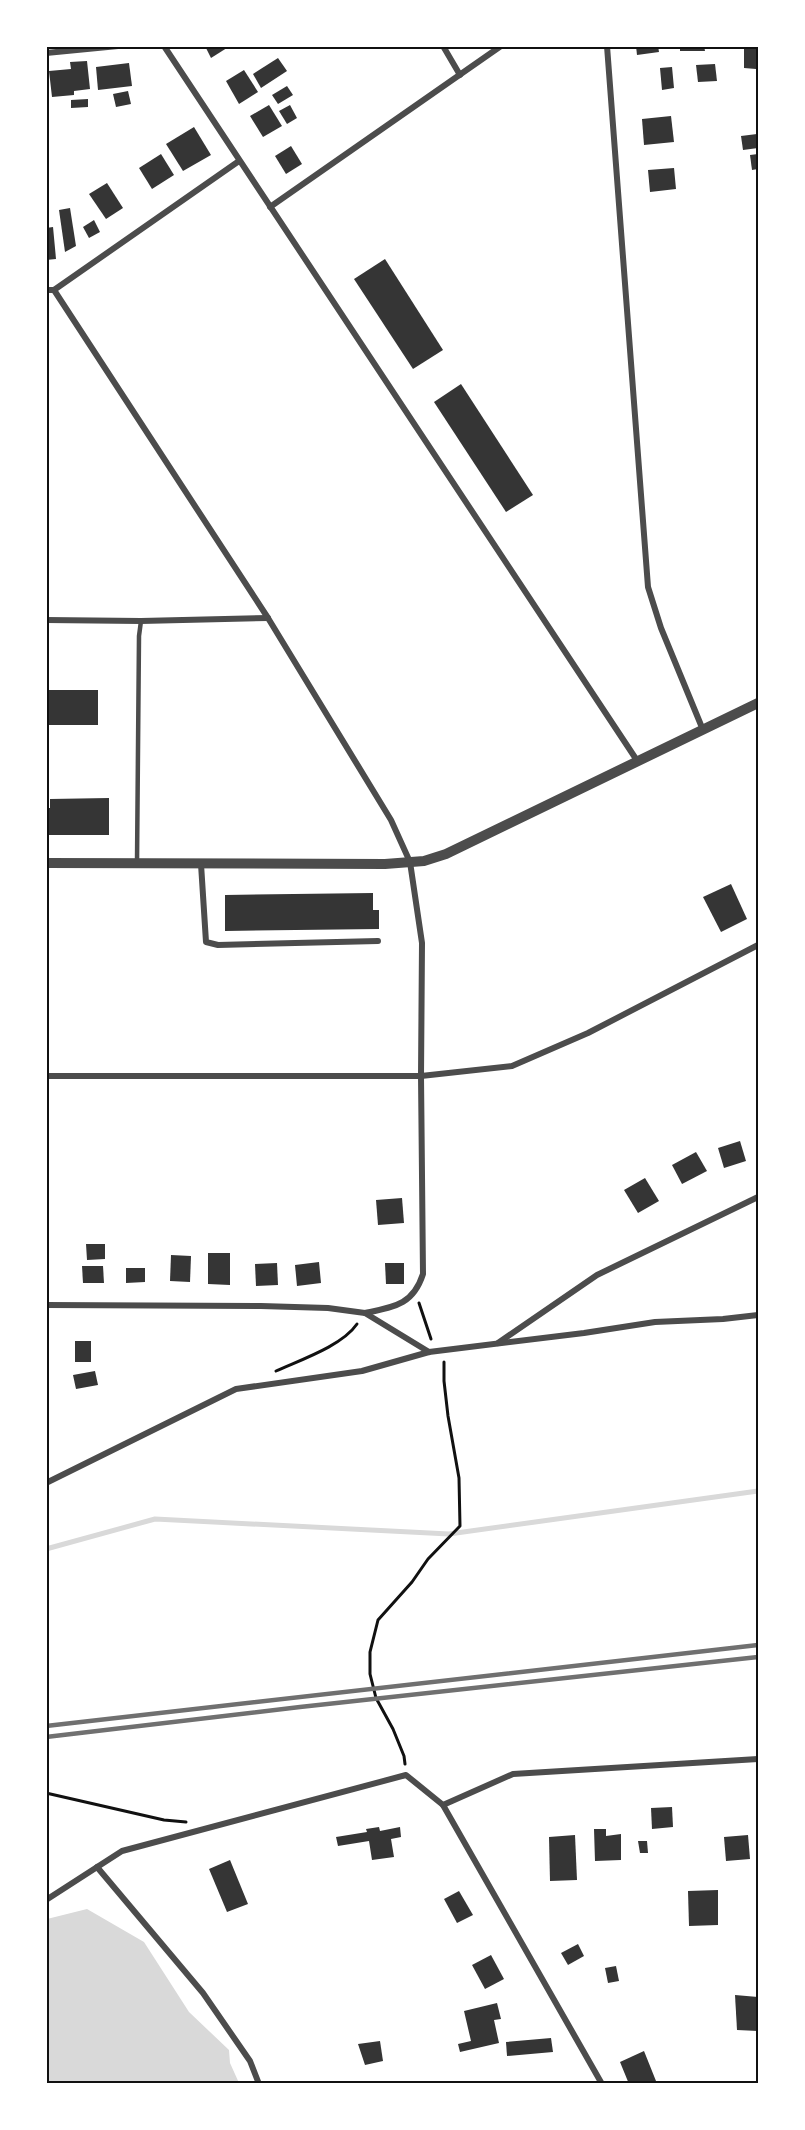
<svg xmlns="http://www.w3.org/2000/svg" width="805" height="2130" font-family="'Source Serif 4',serif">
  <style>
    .water { fill: #d9d9d9 }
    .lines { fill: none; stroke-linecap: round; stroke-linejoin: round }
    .stream { stroke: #d9d9d9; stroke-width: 5 }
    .building { fill: #353535 }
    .path { stroke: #111; stroke-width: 3 }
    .service { stroke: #4c4c4c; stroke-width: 4.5 }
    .minor { stroke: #4c4c4c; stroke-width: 6 }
    .tertiary { stroke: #4c4c4c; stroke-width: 10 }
    .rail { stroke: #707070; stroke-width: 4.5 }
    .neatline { fill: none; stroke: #111; stroke-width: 2 }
  </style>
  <rect width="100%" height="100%" fill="#fff"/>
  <polygon class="water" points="87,1909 144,1942 189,2012 229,2050 230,2063 239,2083 47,2083 47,1919"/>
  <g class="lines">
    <polyline class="stream" points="46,1549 155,1519 449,1534 758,1491"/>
  </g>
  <g class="building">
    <polygon points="205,46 230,46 211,58"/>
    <polygon points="636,46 658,46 659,52 637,55"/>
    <polygon points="680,46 704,46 705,51 680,51"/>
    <polygon points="744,49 756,49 756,69 744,68"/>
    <polygon points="278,58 287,71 261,88 253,74"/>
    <polygon points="87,61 90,89 74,91 74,95 52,97 49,71 71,69 70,62"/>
    <polygon points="129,63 132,86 98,90 96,67"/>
    <polygon points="715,64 717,81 698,82 696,65"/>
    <polygon points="672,67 674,88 662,90 660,68"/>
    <polygon points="244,70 258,92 239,104 226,81"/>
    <polygon points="287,86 293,95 278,104 272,95"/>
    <polygon points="128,91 131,104 116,107 113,94"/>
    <polygon points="88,99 88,107 71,108 71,100"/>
    <polygon points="269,105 282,126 263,137 250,116"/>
    <polygon points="290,105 297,118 287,124 279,111"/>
    <polygon points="671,116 674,142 644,145 642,119"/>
    <polygon points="194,127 211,155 183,171 166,144"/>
    <polygon points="757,134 758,148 743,150 741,136"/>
    <polygon points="291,146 302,164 286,174 275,156"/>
    <polygon points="161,154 174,175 152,189 139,168"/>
    <polygon points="758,154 758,169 752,170 750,155"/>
    <polygon points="674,168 676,189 650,192 648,170"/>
    <polygon points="107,183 123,208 106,219 89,194"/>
    <polygon points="70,208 76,246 65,252 59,210"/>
    <polygon points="94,220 100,232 89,238 83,227"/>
    <polygon points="53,227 56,259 46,260 46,228"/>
    <polygon points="385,259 443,350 413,369 354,279"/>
    <polygon points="461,384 533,495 506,512 434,402"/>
    <rect x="46" y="690" width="52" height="35"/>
    <polygon points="109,798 109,835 46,835 46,808 50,808 50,799"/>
    <polygon points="731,884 747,919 721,932 703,897"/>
    <polygon points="373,893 373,910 379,910 379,929 225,931 225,895"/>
    <polygon points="740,1141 746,1161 724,1168 718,1148"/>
    <polygon points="696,1152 707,1171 682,1184 672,1165"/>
    <polygon points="645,1178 659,1201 638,1213 624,1190"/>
    <polygon points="402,1198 404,1223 378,1225 376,1200"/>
    <polygon points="86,1244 105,1244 105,1259 87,1260"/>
    <polygon points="208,1253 230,1253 230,1285 208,1284"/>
    <polygon points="171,1255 191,1256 190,1282 170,1281"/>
    <polygon points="319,1262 321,1283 297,1286 295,1265"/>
    <polygon points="277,1263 278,1285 256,1286 255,1264"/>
    <polygon points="385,1263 404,1263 404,1284 386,1284"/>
    <polygon points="82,1266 103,1266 104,1283 83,1283"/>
    <polygon points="126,1268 145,1268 145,1282 126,1283"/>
    <rect x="75" y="1341" width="16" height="21"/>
    <polygon points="95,1371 98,1385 76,1389 73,1375"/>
    <polygon points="672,1807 673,1827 652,1829 651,1808"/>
    <polygon points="379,1827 380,1831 400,1827 401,1837 391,1839 394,1857 372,1860 369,1841 338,1846 336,1837 367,1832 366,1829"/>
    <polygon points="594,1829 606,1829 606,1836 621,1834 621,1860 595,1861"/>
    <polygon points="575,1835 577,1880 550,1881 549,1837"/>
    <polygon points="748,1835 750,1859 726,1861 724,1837"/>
    <polygon points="638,1841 647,1841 648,1853 640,1853"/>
    <polygon points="230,1860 248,1904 227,1912 209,1869"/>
    <polygon points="718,1890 718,1925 689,1926 688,1891"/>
    <polygon points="459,1891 473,1915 457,1923 444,1899"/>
    <polygon points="578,1944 584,1956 568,1965 561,1953"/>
    <polygon points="491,1955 504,1979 485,1989 472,1965"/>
    <polygon points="616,1966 619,1981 608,1983 605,1968"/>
    <polygon points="735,1995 758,1997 758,2031 737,2030"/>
    <polygon points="497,2003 501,2019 494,2020 499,2043 460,2052 458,2044 471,2041 464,2011"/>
    <polygon points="551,2038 553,2052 507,2056 506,2042"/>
    <polygon points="380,2041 383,2061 365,2065 358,2044"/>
    <polygon points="644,2051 656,2081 651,2084 629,2084 620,2062"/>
  </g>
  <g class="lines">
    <g class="path">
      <polyline points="419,1303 431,1339"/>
      <path d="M276 1371C300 1360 342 1346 357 1324"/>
      <polyline points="405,1764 404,1756 393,1729 376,1698 370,1674 370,1652 378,1620 412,1582 428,1559 460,1526 459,1478 448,1416 444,1381 444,1362"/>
      <polyline points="46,1793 164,1820 186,1822"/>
    </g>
    <polyline class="service" points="137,863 139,636 141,621"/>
    <g class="minor">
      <polyline points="164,46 638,762"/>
      <polyline points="443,46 460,75"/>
      <polyline points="607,46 648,587 661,628 703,730"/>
      <polyline points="46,53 118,46"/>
      <polyline points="270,207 501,46"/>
      <polyline points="46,290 54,290 239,161"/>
      <path d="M54 290 268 618 391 820 410 862 422 943 421 1076 423 1274C413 1305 394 1307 365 1313"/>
      <polyline points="46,620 141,621 268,618"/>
      <polyline points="201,864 206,942 218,945 378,941"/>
      <polyline points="46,1076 421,1076 512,1066 588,1033 758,945"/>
      <polyline points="46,1305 261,1306 328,1308 365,1313 429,1352"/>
      <polyline points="498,1343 597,1275 758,1197"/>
      <polyline points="46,1483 236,1389 362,1371 429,1352 584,1333 655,1322 723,1319 758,1315"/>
      <polyline points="443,1805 513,1774 758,1759"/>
      <polyline points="97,1867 203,1993 250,2061 259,2084"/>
      <polyline points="46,1900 122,1851 406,1775 443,1805 602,2084"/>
    </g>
    <polyline class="tertiary" points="46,863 385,864 424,861 446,854 758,703"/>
    <g class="rail">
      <polyline points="46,1726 758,1645"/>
      <polyline points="46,1737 300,1707 758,1657"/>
    </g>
  </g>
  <rect width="805" height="2130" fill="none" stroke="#ffffff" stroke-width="96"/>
  <rect x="48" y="48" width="709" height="2034" class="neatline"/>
</svg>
